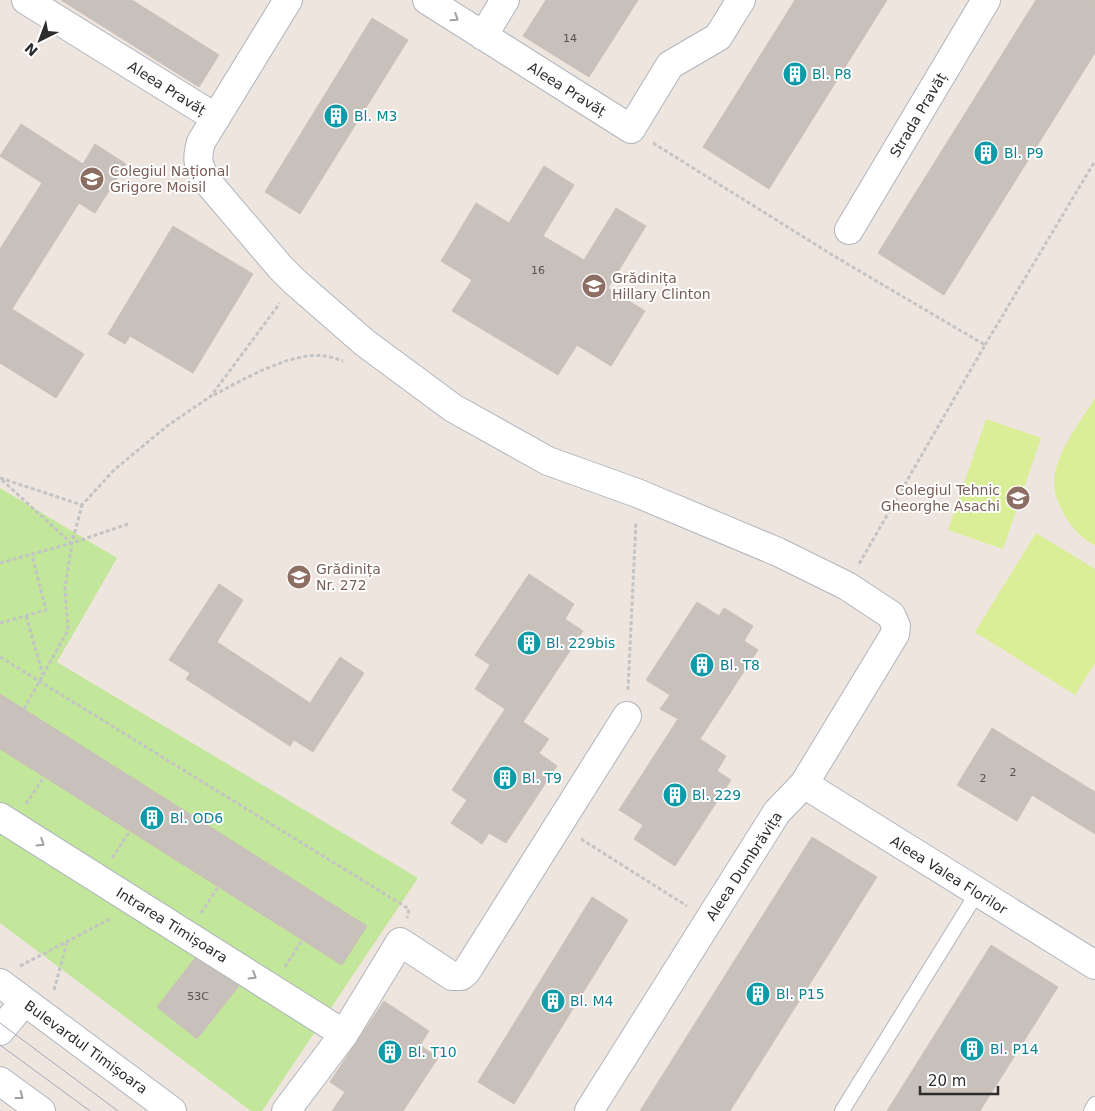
<svg xmlns="http://www.w3.org/2000/svg" width="1095" height="1111" font-family="'DejaVu Sans',sans-serif">
  <style>
    .green { fill: #c2e79a }
    .pitch { fill: #d9ee96 }
    .building { fill: #c8c0ba; stroke: #cbc1b8 }
    .lines { fill: none; stroke-linecap: round; stroke-linejoin: round }
    .service-casing { stroke: #afb5bd; stroke-width: 16 }
    .minor-casing { stroke: #afb5bd; stroke-width: 30 }
    .secondary-casing { stroke: #afb5bd; stroke-width: 30 }
    .path { stroke: #c4c4c4; stroke-width: 3; stroke-dasharray: 4 2.5; stroke-linecap: butt }
    .service { stroke: #fff; stroke-width: 14 }
    .minor { stroke: #fff; stroke-width: 28 }
    .secondary { stroke: #fff; stroke-width: 28 }
    .tram { stroke: #a1a9b8; stroke-width: 1 }
    .oneway { stroke: #a0a0a0 }
    .labels { text-anchor: middle; dominant-baseline: central; stroke-width: 4; stroke-linejoin: round; paint-order: stroke }
    .number-label { font-size: 11px; fill: #545250 }
    .culture-label { font-size: 14px; fill: #0d838f; stroke: #fff; text-anchor: start }
    .street-label { font-size: 14px; fill: #2d2d2d; stroke: #fff }
    .education-label { font-size: 14px; fill: #785e54; stroke: #fff; text-anchor: start }
  </style>
  <rect width="100%" height="100%" fill="#efe5df"/>
  <polygon class="green" points="0,488 117,558 57,662 418,878 262,1111 251,1111 0,923"/>
  <g class="pitch">
    <path d="M1095 398V545C1084 541 1071 527 1065 516 1063 511 1059 505 1057 499 1044 466 1079 425 1095 398Z"/>
    <polygon points="986,419 1041,438 1003,549 948,530"/>
    <polygon points="1036,533 1095,569 1095,663 1075,695 975,632"/>
  </g>
  <g class="building">
    <polygon points="61,0 132,0 219,55 199,87"/>
    <polygon points="546,0 638,0 589,77 523,36"/>
    <polygon points="795,0 887,0 769,189 703,147"/>
    <polygon points="1036,0 1095,0 1095,53 944,295 878,253"/>
    <polygon points="372,18 408,40 300,214 265,192"/>
    <polygon points="21,124 83,164 95,144 126,164 95,213 79,203 12,309 84,354 56,398 0,363 0,249 42,183 0,156"/>
    <polygon points="544,166 574,185 543,236 584,260 616,208 646,226 608,288 645,311 611,366 577,345 558,375 452,311 472,280 441,261 476,203 509,223"/>
    <polygon points="173,226 253,274 193,373 130,336 125,344 108,334"/>
    <polygon points="529,574 574,604 565,619 583,631 523,722 549,739 539,753 557,766 506,843 489,833 482,844 451,823 467,800 452,790 505,709 475,689 490,665 475,655"/>
    <polygon points="219,584 243,600 217,642 310,703 340,657 364,673 313,752 294,740 290,746 186,679 190,673 169,660"/>
    <polygon points="697,602 719,616 724,608 753,626 744,641 758,650 700,739 726,756 717,771 731,780 675,866 634,839 643,825 619,810 678,719 660,709 670,695 646,680"/>
    <polygon points="0,694 367,926 342,965 0,749"/>
    <polygon points="992,728 1095,792 1095,834 1032,795 1017,821 957,785"/>
    <polygon points="812,837 877,877 730,1111 640,1111"/>
    <polygon points="592,897 628,920 514,1104 478,1082"/>
    <polygon points="991,945 1058,987 980,1111 887,1111"/>
    <polygon points="195,958 239,986 197,1039 157,1007"/>
    <polygon points="384,1001 429,1031 420,1045 438,1058 403,1111 332,1111 345,1092 330,1082"/>
  </g>
  <g class="lines">
    <defs>
      <g id="service">
        <polyline points="842,1111 977,893"/>
        <polyline points="1091,1111 1095,1104"/>
      </g>
      <g id="minor">
        <polyline points="26,0 216,118"/>
        <path d="M288 0 201 142C196 160 198 164 206 180L280 267 295 282 365 343 453 408 548 461 637 493 778 552 847 586 891 615 896 626 895 634 804 784 777 812 589 1111"/>
        <polyline points="427,0 631,129 670,65 718,37 741,0"/>
        <polyline points="483,36 505,0"/>
        <polyline points="849,230 986,0"/>
        <polyline points="804,784 1095,965"/>
        <polyline points="0,817 344,1034"/>
        <polyline points="0,1031 24,1002"/>
        <polyline points="286,1111 344,1034 400,942 452,976 461,976 466,972 627,716"/>
      </g>
      <g id="secondary">
        <polyline points="0,983 172,1111"/>
        <polyline points="0,1081 41,1111"/>
      </g>
    </defs>
    <use href="#service" class="service-casing"/>
    <use href="#minor" class="minor-casing"/>
    <use href="#secondary" class="secondary-casing"/>
    <g class="path">
      <polyline points="653,143 834,256 985,345 859,564"/>
      <polyline points="985,345 1095,161"/>
      <path d="M214 395C242 380 292 351 325 356 331 357 337 359 343 361"/>
      <polyline points="0,478 82,505 114,470 167,426 211,396 280,303"/>
      <polyline points="2,480 71,543"/>
      <polyline points="0,563 72,543 128,524"/>
      <polyline points="26,616 43,675"/>
      <polyline points="0,623 46,610 32,555"/>
      <polyline points="0,657 409,909 407,918"/>
      <polyline points="628,690 636,521"/>
      <polyline points="24,709 68,630 65,588 72,543 82,505"/>
      <polyline points="26,804 44,777"/>
      <polyline points="581,839 687,906"/>
      <polyline points="112,858 130,831"/>
      <polyline points="201,913 218,887"/>
      <polyline points="20,966 110,919"/>
      <polyline points="285,967 302,940"/>
      <polyline points="54,990 67,943"/>
    </g>
    <use href="#service" class="service"/>
    <use href="#minor" class="minor"/>
    <use href="#secondary" class="secondary"/>
    <g class="tram">
      <polyline points="0,1023 118,1111"/>
      <polyline points="0,1045 90,1111"/>
    </g>
  </g>
  <defs><path id="oneway-chevron" d="M-2-3.5L2.5 0L-2 3.5" fill="none" stroke-width="1.6" stroke-linecap="round" stroke-linejoin="round" transform="scale(1.25)"/></defs>
  <g class="oneway">
    <use href="#oneway-chevron" transform="translate(455 18) rotate(33)"/>
    <use href="#oneway-chevron" transform="translate(41 843) rotate(32)"/>
    <use href="#oneway-chevron" transform="translate(253 976) rotate(32)"/>
    <use href="#oneway-chevron" transform="translate(20 1096) rotate(37)"/>
  </g>
  <defs>
    <symbol id="building-disc" viewBox="-11 -11 22 22"><circle r="9.5" fill="#0f9aa8" stroke="#fff"/><path d="M-4-6H4V6H1V3H-1V6H-4ZM-2.5-4.3h1.7v1.8h-1.7ZM.8-4.3h1.7v1.8H.8ZM-2.5-1h1.7V.8h-1.7ZM.8-1h1.7V.8H.8Z" fill="#fff"/></symbol>
    <symbol id="school-disc" viewBox="-11 -11 22 22"><circle r="9.5" fill="#8d6e63" stroke="#fff"/><path d="M0-5L7-2L0 1L-7-2ZM-4 1L0 2.5L4 1V4Q0 6-4 4Z" fill="#fff"/></symbol>
  </defs>
  <g fill-rule="evenodd">
    <use href="#building-disc" x="781" y="60" width="28" height="28"/>
    <use href="#building-disc" x="322" y="102" width="28" height="28"/>
    <use href="#building-disc" x="972" y="139" width="28" height="28"/>
    <use href="#school-disc" x="78" y="165" width="28" height="28"/>
    <use href="#school-disc" x="580" y="272" width="28" height="28"/>
    <use href="#school-disc" x="1004" y="484" width="28" height="28"/>
    <use href="#school-disc" x="285" y="563" width="28" height="28"/>
    <use href="#building-disc" x="515" y="629" width="28" height="28"/>
    <use href="#building-disc" x="688" y="651" width="28" height="28"/>
    <use href="#building-disc" x="491" y="764" width="28" height="28"/>
    <use href="#building-disc" x="661" y="781" width="28" height="28"/>
    <use href="#building-disc" x="138" y="804" width="28" height="28"/>
    <use href="#building-disc" x="744" y="980" width="28" height="28"/>
    <use href="#building-disc" x="539" y="987" width="28" height="28"/>
    <use href="#building-disc" x="958" y="1035" width="28" height="28"/>
    <use href="#building-disc" x="376" y="1038" width="28" height="28"/>
  </g>
  <g class="labels">
    <g class="number-label">
      <text x="570" y="38">14</text>
      <text x="538" y="270">16</text>
      <text x="1013" y="772">2</text>
      <text x="983" y="778">2</text>
      <text x="198" y="996">53C</text>
    </g>
    <g class="culture-label">
      <text x="812" y="74">Bl. P8</text>
      <text x="354" y="116">Bl. M3</text>
      <text x="1004" y="153">Bl. P9</text>
      <text x="546" y="643">Bl. 229bis</text>
      <text x="720" y="665">Bl. T8</text>
      <text x="522" y="778">Bl. T9</text>
      <text x="692" y="795">Bl. 229</text>
      <text x="170" y="818">Bl. OD6</text>
      <text x="776" y="994">Bl. P15</text>
      <text x="570" y="1001">Bl. M4</text>
      <text x="990" y="1049">Bl. P14</text>
      <text x="408" y="1052">Bl. T10</text>
    </g>
    <g class="street-label">
      <text transform="translate(167 88) rotate(32)">Aleea Pravăț</text>
      <text transform="translate(567 89) rotate(32)">Aleea Pravăț</text>
      <text transform="translate(918 115) rotate(-59)">Strada Pravăț</text>
      <text transform="translate(744 866) rotate(-57)">Aleea Dumbrăvița</text>
      <text transform="translate(949 875) rotate(32)">Aleea Valea Florilor</text>
      <text transform="translate(172 925) rotate(32)">Intrarea Timișoara</text>
      <text transform="translate(86 1047) rotate(36)">Bulevardul Timișoara</text>
    </g>
    <g class="education-label">
      <text x="110" y="171">Colegiul Național<tspan x="110" dy="16">Grigore Moisil</tspan></text>
      <text x="612" y="278">Grădinița<tspan x="612" dy="16">Hillary Clinton</tspan></text>
      <text x="1000" y="490" text-anchor="end">Colegiul Tehnic<tspan x="1000" dy="16">Gheorghe Asachi</tspan></text>
      <text x="316" y="569">Grădinița<tspan x="316" dy="16">Nr. 272</tspan></text>
    </g>
  </g>
  <g transform="translate(40 40) rotate(222)" stroke="#ffffff" stroke-width="4" paint-order="stroke">
  <path d="M0-4L9 19L0 12L-9 19Z" fill="#2d2d2d"/>
  <text y="-8" font-size="14" font-weight="bold" text-anchor="middle" fill="#2d2d2d">N</text>
  </g>
  <path d="M920 1086v8h78v-8" fill="none" stroke="#2d2d2d" stroke-width="2.5"/>
  <text x="928" y="1086" font-size="15" fill="#2d2d2d" stroke="#ffffff" stroke-width="4" paint-order="stroke">20 m</text>
</svg>
